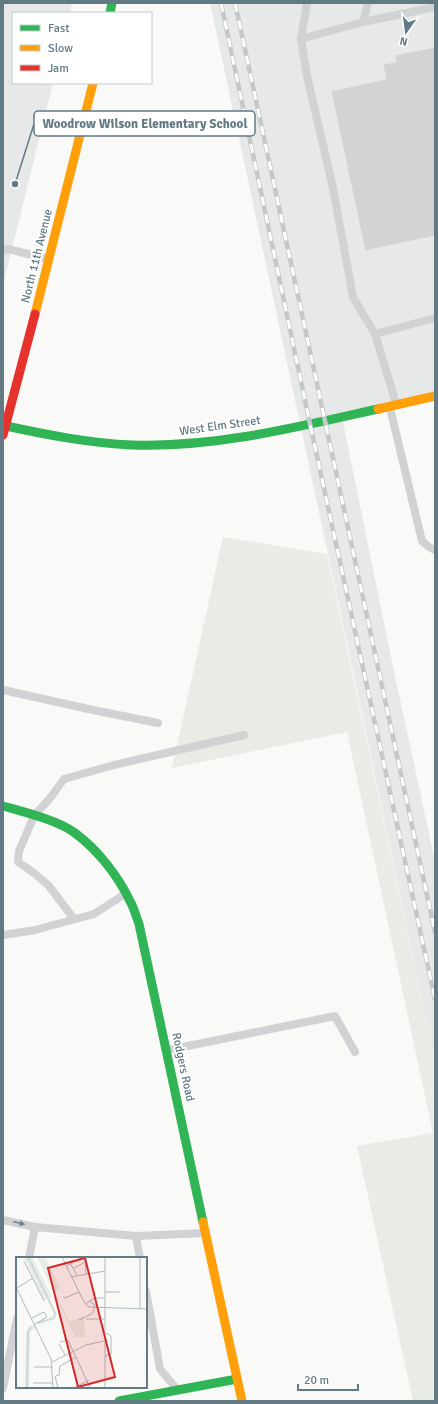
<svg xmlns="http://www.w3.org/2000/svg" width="438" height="1404" font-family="Signika,sans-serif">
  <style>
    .built { fill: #e7e9e9 }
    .green { fill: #e9ece6 }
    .building { fill: #d1d3d4; stroke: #e8e8e8 }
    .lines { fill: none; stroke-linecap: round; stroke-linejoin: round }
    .lane { stroke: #d1d2d3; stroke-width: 8 }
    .fast { stroke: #30b455; stroke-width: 9 }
    .slow { stroke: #ff9f0a; stroke-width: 9 }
    .jam { stroke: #e5322d; stroke-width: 9 }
    .rail-casing { stroke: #c5c8c8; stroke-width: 4.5 }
    .rail { stroke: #fff; stroke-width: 3; stroke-dasharray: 9; stroke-linecap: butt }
    .oneway { fill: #6d838c }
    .labels { text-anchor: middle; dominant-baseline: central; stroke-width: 4; stroke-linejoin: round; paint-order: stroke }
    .street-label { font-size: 12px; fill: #627a84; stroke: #fff }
    .inset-river { fill: none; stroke: #ced9da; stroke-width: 2 }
    .inset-road { fill: none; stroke: #afbbc0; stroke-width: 1 }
    .view { fill: #d62828; fill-opacity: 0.15; stroke: #d62828; stroke-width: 2 }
    .inset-edge { fill: none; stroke: #627a84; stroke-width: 2 }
    .leader { fill: none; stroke: #627a84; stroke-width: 1.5 }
    .callout-dot { fill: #627a84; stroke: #fff; stroke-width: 1.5 }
    .callout { fill: #fff; stroke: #627a84; stroke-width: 1.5 }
    .callout-label { font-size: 13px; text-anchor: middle; font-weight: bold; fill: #627a84 }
  </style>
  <rect width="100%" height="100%" fill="#f9f9f8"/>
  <g class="built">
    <polygon points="3,3 72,3 70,13 13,13 13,83 53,83 3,285"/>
    <polygon points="210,3 435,3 435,394 342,417 392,662 435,861 435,1062 354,676"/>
  </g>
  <polygon class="green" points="223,537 327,554 435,1062 435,1401 413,1401 357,1146 433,1133 347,732 172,768"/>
  <polygon class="building" points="435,47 435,236 365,251 331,91 386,79 383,64 396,62 395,55"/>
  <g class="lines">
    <g class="lane">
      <polyline points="307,3 301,39 307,76 333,188 353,297 375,334"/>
      <polyline points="363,22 368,3"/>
      <polyline points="301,39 363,22 435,7"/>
      <polyline points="3,250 8,249 48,259"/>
      <polyline points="396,403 375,334 435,318"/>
      <polyline points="390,408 422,541 429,547 435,550"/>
      <polyline points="3,690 93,710 158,723"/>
      <polyline points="74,919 49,886 34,873 18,862 19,851 34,816 51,797 64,779 114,765 244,735"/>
      <polyline points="3,935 35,930 94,914 125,894"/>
      <polyline points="168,1050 335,1016 355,1052"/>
      <polyline points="3,1220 35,1227 136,1236 205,1233"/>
      <polyline points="136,1236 140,1258"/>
      <polyline points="29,1258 35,1227"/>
      <polyline points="146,1291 160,1369 176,1388"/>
      <polyline points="3,1388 17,1318"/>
    </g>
    <g class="fast">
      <polyline points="110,13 112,3"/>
      <path d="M6 426C48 435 89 443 132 445 214 448 298 427 378 409"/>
      <path d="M3 806C24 812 57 820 75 833 98 850 118 876 130 901 134 908 136 916 139 924L203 1222"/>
      <polyline points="119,1401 237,1379"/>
    </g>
    <g class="slow">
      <polyline points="35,314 93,83"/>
      <polyline points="378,409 435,396"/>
      <polyline points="203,1222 242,1401"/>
    </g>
    <polyline class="jam" points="3,435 35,314"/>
    <defs>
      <g id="rail">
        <polyline points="221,3 310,424 435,999"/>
        <polyline points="235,3 435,932"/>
      </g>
    </defs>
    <use href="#rail" class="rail-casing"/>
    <use href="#rail" class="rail"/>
  </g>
  <defs><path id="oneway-solid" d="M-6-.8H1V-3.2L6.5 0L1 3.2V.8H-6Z"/></defs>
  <use class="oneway" href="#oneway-solid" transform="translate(19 1223) rotate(14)"/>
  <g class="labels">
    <g class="street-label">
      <text transform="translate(37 256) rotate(-76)">North 11th Avenue</text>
      <text transform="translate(220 426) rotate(-8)">West Elm Street</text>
      <text transform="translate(183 1067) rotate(78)">Rodgers Road</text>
    </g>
  </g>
  <g transform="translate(16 1257)">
    <rect width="131" height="131" fill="#f9f9f8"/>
    <path d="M8 0H16L36 40 28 44ZM21 0H29L44 31 38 34 54 65 68 59 69 80H59ZM19 67 21 71 14 74 13 131H9L10 75 13 69Z" fill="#e9ece6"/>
    <path class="inset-river" d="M12 0 39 56 38 61 22 66M11 131 12 75 15 70"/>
    <path class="inset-road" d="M46 0 68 45 73 50 131 52M69 0 70 17M89 0V131M8 4 28 44M54 6 61 18M50 9 68 0M58 11 69 5M55 20 89 14M0 30 35 102 37 131M1 31 17 21M89 35H104M47 39 49 41 63 35M69 47 79 41H89M124 52V0M16 61 28 55 31 60 19 67M70 62H89M63 63 77 56 79 48 73 44M44 85 52 83 57 94M43 87 49 98M89 99 95 97V79L90 76M60 100 74 131M36 105 70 88 88 84M18 110H37M39 119 42 131M40 119 43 118 44 109 60 100 57 94M17 126H37M58 131 73 123"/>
    <path class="view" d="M69 1 99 120 62 130 32 11Z"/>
    <rect width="131" height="131" class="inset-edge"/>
  </g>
  <path class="leader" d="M15 184L34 124"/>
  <circle class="callout-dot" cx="15" cy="184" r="4"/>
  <rect class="callout" x="34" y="111" width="221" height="25" rx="4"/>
  <g class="callout-label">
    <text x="145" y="128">Woodrow Wilson Elementary School</text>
  </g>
  <rect width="438" height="1404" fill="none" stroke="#627a84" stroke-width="8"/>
  <rect x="12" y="12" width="140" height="72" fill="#ffffff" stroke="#c0cace"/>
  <rect x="20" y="25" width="20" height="6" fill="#30b455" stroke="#c0cace"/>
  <text x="48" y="32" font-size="12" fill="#627a84">Fast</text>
  <rect x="20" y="45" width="20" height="6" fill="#ff9f0a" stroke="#c0cace"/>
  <text x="48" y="52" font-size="12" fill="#627a84">Slow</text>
  <rect x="20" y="65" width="20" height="6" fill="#e5322d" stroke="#c0cace"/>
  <text x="48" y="72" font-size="12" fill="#627a84">Jam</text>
  <g transform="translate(406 32) rotate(194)" stroke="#ffffff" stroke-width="3" paint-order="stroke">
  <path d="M0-3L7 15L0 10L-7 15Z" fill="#627a84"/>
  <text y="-6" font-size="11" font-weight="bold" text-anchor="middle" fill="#627a84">N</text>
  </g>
  <path d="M298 1384v6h60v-6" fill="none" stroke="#627a84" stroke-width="2"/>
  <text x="304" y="1384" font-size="12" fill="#627a84" stroke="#ffffff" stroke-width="3" paint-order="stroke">20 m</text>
</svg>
